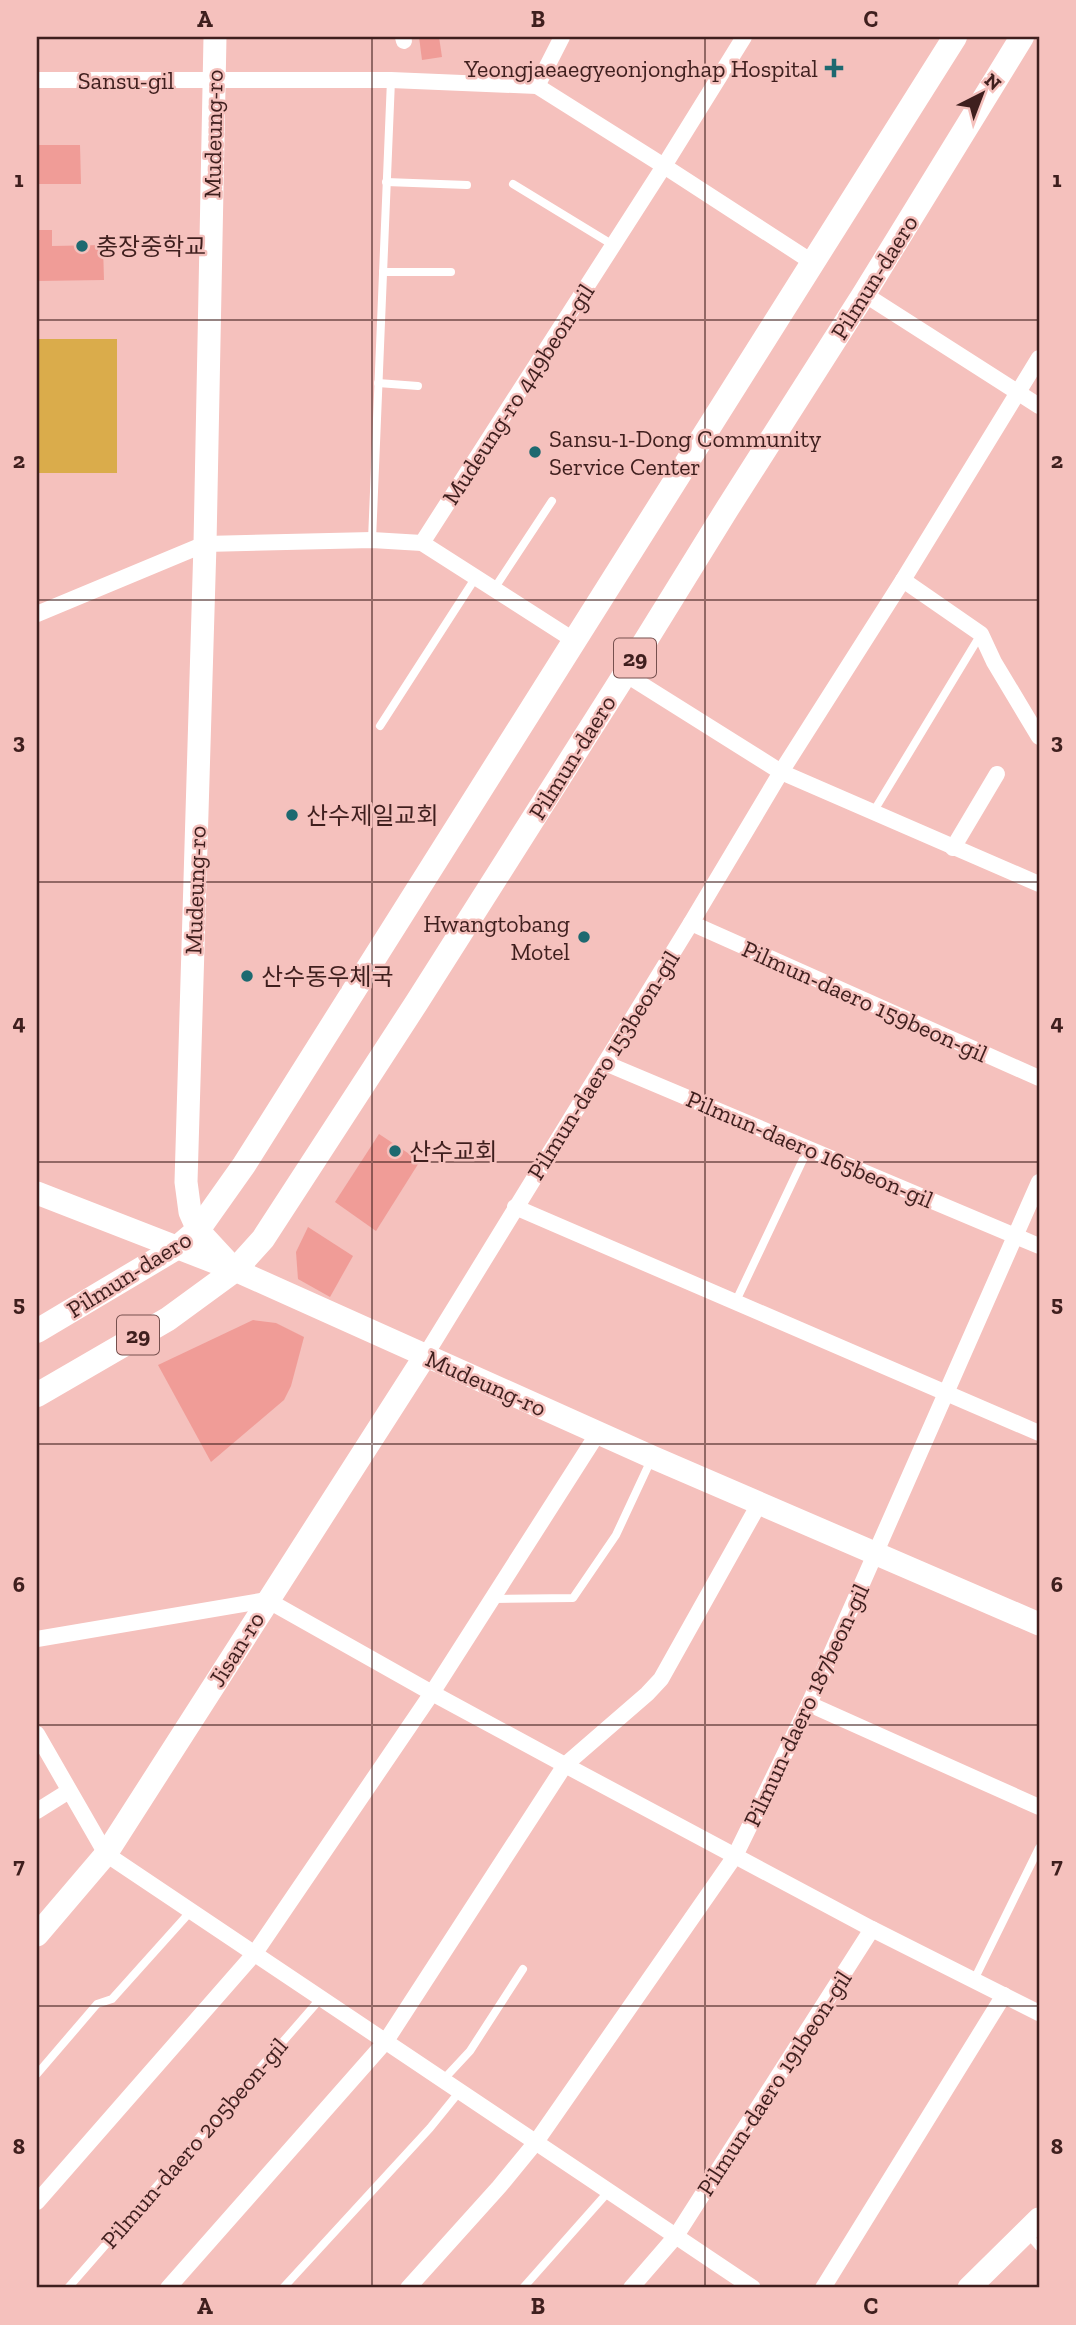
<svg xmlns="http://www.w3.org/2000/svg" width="1076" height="2325" font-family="'Zilla Slab','Noto Sans KR',serif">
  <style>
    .green { fill: #daac4b }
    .building { fill: #f09c97 }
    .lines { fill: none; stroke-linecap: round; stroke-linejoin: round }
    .lane { stroke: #fff; stroke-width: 8 }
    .street { stroke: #fff; stroke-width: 16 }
    .secondary { stroke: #fff; stroke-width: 23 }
    .primary { stroke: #fff; stroke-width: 24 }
    .grid { fill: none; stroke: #3f1f1e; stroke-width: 2; stroke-opacity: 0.55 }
    .poi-dot { fill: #1d6970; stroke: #f5c1bd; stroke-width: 2.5 }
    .labels { text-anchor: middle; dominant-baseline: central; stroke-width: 5; stroke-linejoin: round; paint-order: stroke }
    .shield { fill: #f5c1bd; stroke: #76504e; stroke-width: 2 }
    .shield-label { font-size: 23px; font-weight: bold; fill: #3f1f1e }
    .poi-label { font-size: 24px; fill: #3f1f1e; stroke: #f5c1bd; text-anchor: start }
    .street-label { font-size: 24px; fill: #3f1f1e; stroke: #f5c1bd }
    .neatline { fill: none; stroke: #3f1f1e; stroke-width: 2.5 }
    .grid-label { font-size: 23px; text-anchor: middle; font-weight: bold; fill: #3f1f1e }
  </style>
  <rect width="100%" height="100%" fill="#f5c1bd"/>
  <rect class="green" x="37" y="339" width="80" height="134"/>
  <g class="building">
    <polygon points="419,37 439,37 442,57 422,60"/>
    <polygon points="37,145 80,145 81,184 37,184"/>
    <polygon points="37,230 52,230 52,246 103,245 104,280 37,281"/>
    <polygon points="379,1134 420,1161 376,1231 335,1202"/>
    <polygon points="308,1227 353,1256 330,1297 298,1279 296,1252"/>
    <polygon points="253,1320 276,1323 304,1337 291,1386 284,1400 211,1462 158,1365"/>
  </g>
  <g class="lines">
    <g class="lane">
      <polyline points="386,182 467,185"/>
      <polyline points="513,184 613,245"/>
      <polyline points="383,272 451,272"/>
      <polyline points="378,383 418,386"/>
      <polyline points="372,540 391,80"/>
      <polyline points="494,589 552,501"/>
      <polyline points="380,726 476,577"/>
      <polyline points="872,814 981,634"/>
      <polyline points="735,1303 808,1149"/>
      <polyline points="493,1599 573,1598 616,1535 651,1460"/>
      <polyline points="974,1980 1039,1848"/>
      <polyline points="37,2074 97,2004 112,1999 191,1911"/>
      <polyline points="443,2080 470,2051 523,1969"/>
      <polyline points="1027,2233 1039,2247"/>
      <polyline points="68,2288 321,1998"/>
      <polyline points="283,2288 430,2128 460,2091"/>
      <polyline points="523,2288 609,2191"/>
    </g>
    <g class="street">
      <polyline points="403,37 404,41"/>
      <polyline points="37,80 391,80 537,86 664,166 812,262"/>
      <polyline points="537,86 562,37"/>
      <polyline points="864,294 1039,406"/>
      <polyline points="422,543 664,166 744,37"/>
      <polyline points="903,580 981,634 994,662 1039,737"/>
      <polyline points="37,614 205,544 372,540 422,543 575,641"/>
      <polyline points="625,674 781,772 1039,884"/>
      <polyline points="953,848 997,774"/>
      <polyline points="691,923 1039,1078"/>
      <polyline points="605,1063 1039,1246"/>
      <polyline points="515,1207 1039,1433"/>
      <polyline points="425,1356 691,923 781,772 903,580 1039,358"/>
      <polyline points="37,1639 267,1600 432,1693 565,1765 872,1929 1039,2013"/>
      <polyline points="809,1704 1039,1807"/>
      <polyline points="37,1734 106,1854 753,2288"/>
      <polyline points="37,1811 69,1791"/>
      <polyline points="37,2202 255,1953 432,1693 598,1433"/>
      <polyline points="168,2288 386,2041 565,1765 647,1694 661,1679 759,1504"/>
      <polyline points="408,2288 499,2187 536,2142 735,1856 809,1704 1039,1182"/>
      <polyline points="631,2288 676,2236 872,1929"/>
      <polyline points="823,2288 1004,1995"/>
    </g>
    <g class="secondary">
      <polyline points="215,37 205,544 186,1182 190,1212 198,1230 235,1270"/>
      <polyline points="37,1193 235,1270 652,1457 1039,1624"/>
      <polyline points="37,1935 106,1854 425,1356"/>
      <polyline points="969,2288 1039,2219"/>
    </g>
    <g class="primary">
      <polyline points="37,1331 178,1247 198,1230 244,1165 955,37"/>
      <polyline points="37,1395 168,1319 235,1270 263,1239 417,1002 625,674 727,509 864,294 1022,37"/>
    </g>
  </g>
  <path class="grid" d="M372 37V2288M705 37V2288M37 320H1039M37 600H1039M37 882H1039M37 1162H1039M37 1444H1039M37 1725H1039M37 2006H1039"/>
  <g class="poi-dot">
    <path d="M830.5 57.5h7v7h7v7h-7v7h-7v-7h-7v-7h7z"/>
    <circle cx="82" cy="246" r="7"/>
    <circle cx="535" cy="452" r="7"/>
    <circle cx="292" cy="815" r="7"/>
    <circle cx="584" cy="937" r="7"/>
    <circle cx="247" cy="976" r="7"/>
    <circle cx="395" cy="1151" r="7"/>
  </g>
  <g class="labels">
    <g class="shield">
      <rect x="614" y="638.5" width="42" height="39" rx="5"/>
      <rect x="117" y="1315.5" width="42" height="39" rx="5"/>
    </g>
    <g class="shield-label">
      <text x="635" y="658">29</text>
      <text x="138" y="1335">29</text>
    </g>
    <g class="poi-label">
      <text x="818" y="68" text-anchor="end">Yeongjaeaegyeonjonghap Hospital</text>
      <text x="96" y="246">충장중학교</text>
      <text x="549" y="438">Sansu-1-Dong Community<tspan x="549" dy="28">Service Center</tspan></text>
      <text x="306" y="815">산수제일교회</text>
      <text x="570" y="923" text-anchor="end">Hwangtobang<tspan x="570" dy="28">Motel</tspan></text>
      <text x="261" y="976">산수동우체국</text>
      <text x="409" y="1151">산수교회</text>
    </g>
    <g class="street-label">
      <text x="126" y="80">Sansu-gil</text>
      <text transform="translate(213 134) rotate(-89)">Mudeung-ro</text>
      <text transform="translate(874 277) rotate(-58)">Pilmun-daero</text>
      <text transform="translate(518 394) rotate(-57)">Mudeung-ro 449beon-gil</text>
      <text transform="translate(572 757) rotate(-58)">Pilmun-daero</text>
      <text transform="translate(195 890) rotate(-88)">Mudeung-ro</text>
      <text transform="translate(865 1001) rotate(24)">Pilmun-daero 159beon-gil</text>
      <text transform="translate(603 1065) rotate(-58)">Pilmun-daero 153beon-gil</text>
      <text transform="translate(810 1149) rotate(23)">Pilmun-daero 165beon-gil</text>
      <text transform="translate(129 1274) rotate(-32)">Pilmun-daero</text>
      <text transform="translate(486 1383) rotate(24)">Mudeung-ro</text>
      <text transform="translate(236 1649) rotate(-58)">Jisan-ro</text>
      <text transform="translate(806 1705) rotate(-65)">Pilmun-daero 187beon-gil</text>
      <text transform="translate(774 2083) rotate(-57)">Pilmun-daero 191beon-gil</text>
      <text transform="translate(194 2143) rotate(-49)">Pilmun-daero 205beon-gil</text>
    </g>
  </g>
  <rect width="1076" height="2325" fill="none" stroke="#f5c1bd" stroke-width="77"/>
  <g transform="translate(982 94) rotate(42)" stroke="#f5c1bd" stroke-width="5" paint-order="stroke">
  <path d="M0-5L12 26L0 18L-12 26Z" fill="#3f1f1e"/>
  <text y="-10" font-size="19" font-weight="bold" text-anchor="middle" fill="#3f1f1e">N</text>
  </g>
  <rect x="38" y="38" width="1000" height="2248" class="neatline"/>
  <g class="grid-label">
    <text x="205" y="27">A</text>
    <text x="538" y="27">B</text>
    <text x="871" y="27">C</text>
    <text x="19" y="187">1</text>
    <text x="1057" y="187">1</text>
    <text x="19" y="468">2</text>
    <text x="1057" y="468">2</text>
    <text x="19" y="749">3</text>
    <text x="1057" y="749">3</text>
    <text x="19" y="1030">4</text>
    <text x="1057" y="1030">4</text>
    <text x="19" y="1311">5</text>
    <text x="1057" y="1311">5</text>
    <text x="19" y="1592">6</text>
    <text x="1057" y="1592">6</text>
    <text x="19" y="1873">7</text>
    <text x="1057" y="1873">7</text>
    <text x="19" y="2154">8</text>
    <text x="1057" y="2154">8</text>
    <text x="205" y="2314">A</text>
    <text x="538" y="2314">B</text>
    <text x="871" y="2314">C</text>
  </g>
</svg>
